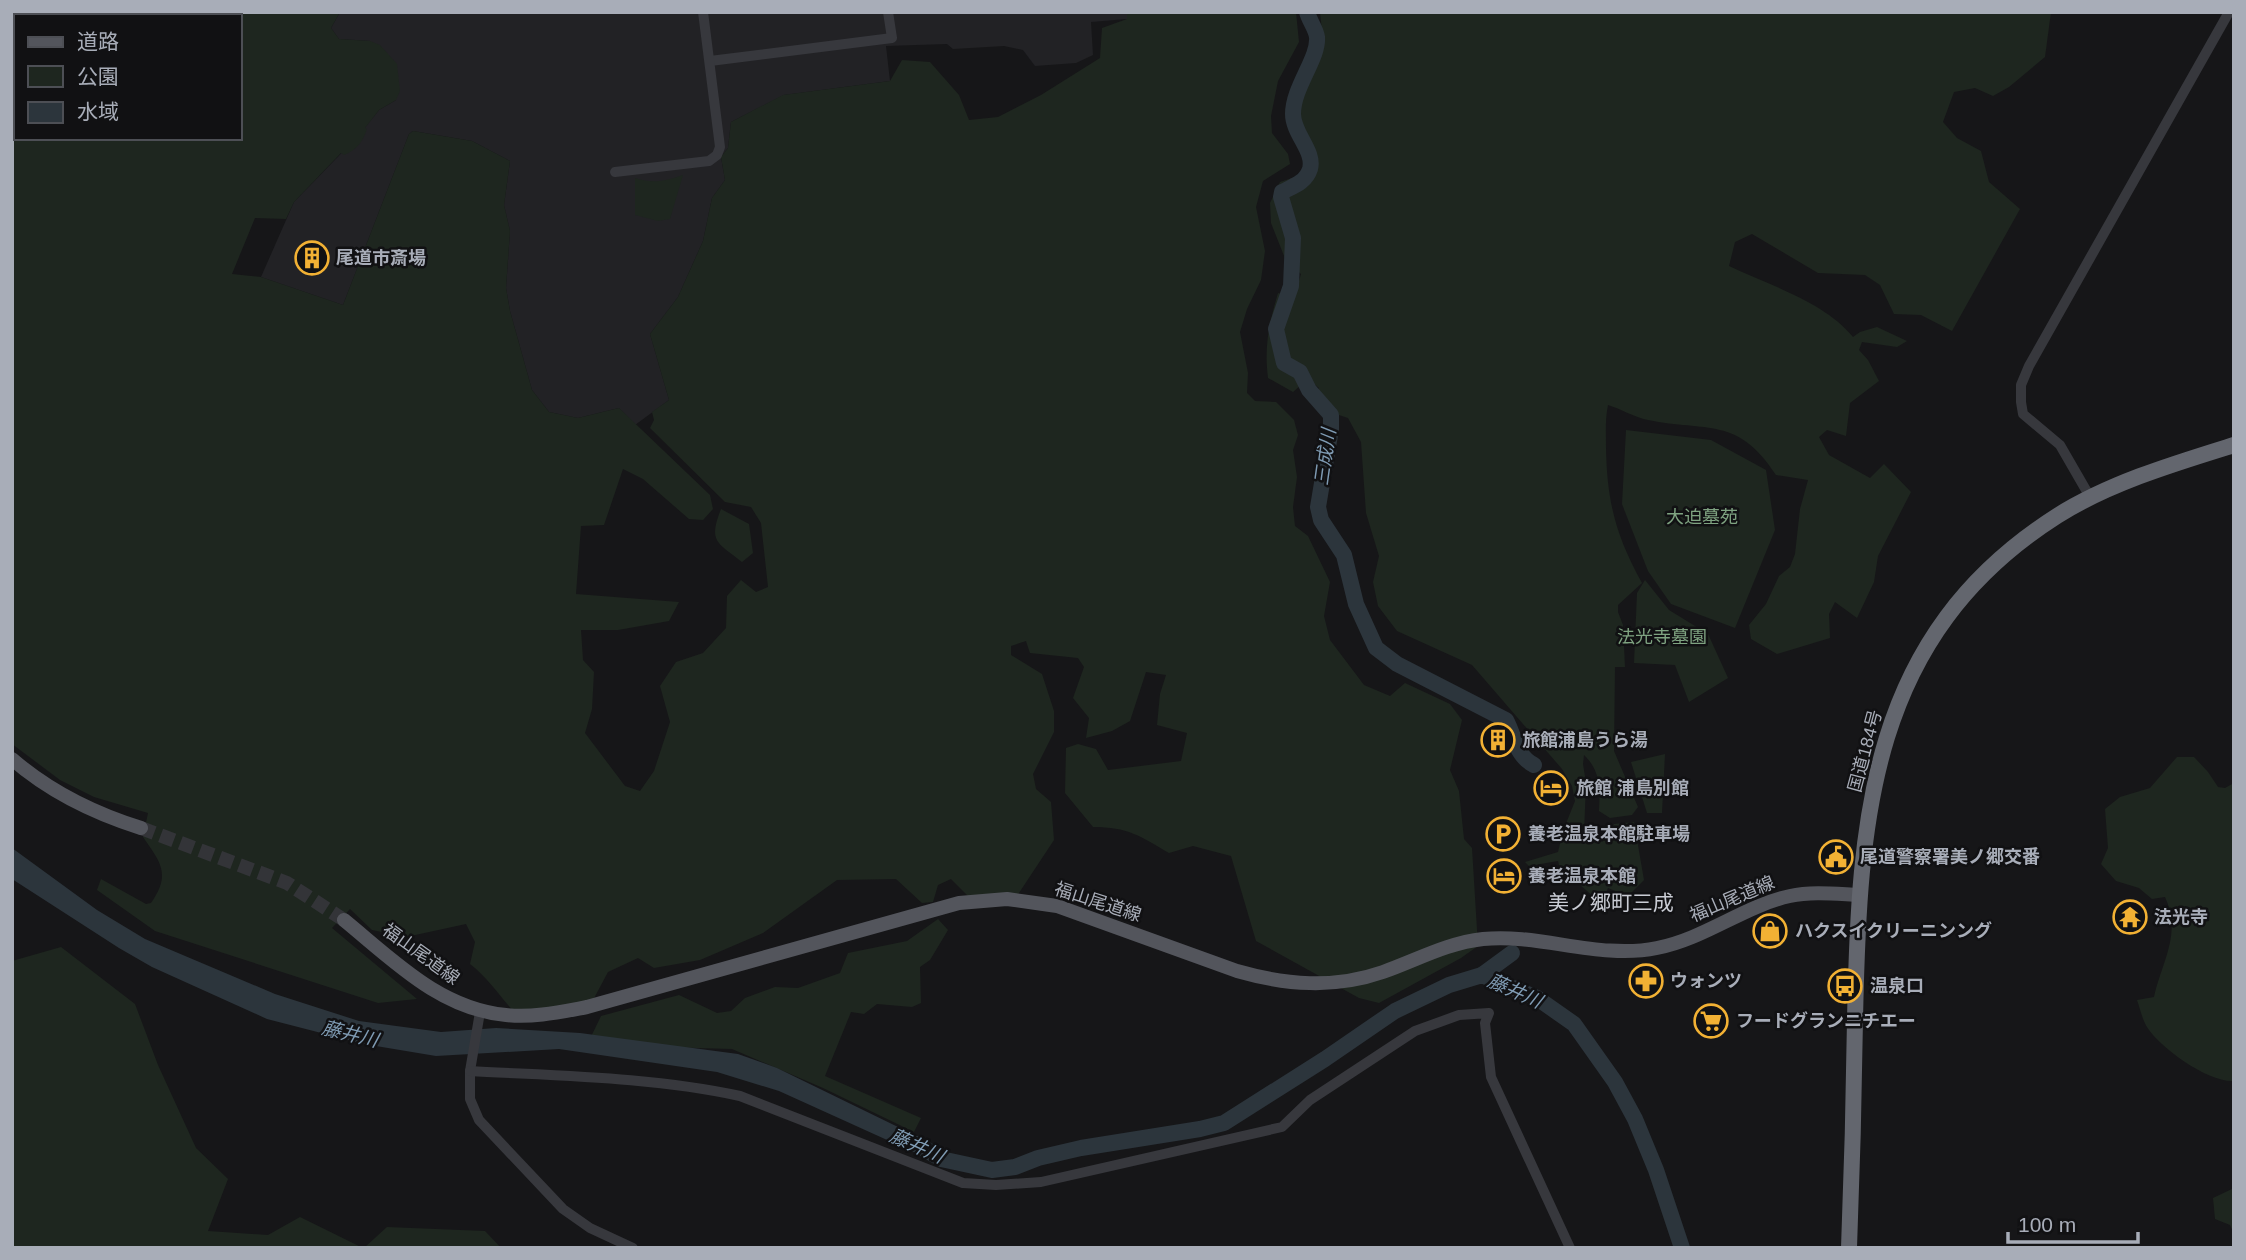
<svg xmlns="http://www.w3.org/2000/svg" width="2246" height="1260" font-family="Arial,'Noto Sans JP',sans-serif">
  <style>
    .built { fill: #222225 }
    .green { fill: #1e261f }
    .water { fill: #2c353c }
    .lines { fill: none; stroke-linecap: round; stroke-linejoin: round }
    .river { stroke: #2c353c; stroke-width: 16 }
    .major-tunnel { stroke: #333438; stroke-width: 14; stroke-dasharray: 14 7; stroke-linecap: butt }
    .minor { stroke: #37383d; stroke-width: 10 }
    .major { stroke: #53555c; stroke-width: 14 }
    .highway { stroke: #63666e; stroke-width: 16 }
    .labels { text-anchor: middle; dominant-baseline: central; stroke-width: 5; stroke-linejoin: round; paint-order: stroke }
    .poi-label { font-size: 18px; font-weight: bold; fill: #a8adb8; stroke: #111113; text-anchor: start }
    .park-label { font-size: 18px; fill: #7fa381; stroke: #111113 }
    .street-label { font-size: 18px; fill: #a8adb8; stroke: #111113 }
    .water-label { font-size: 19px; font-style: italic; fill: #7f9bb3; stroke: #111113 }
    .quarter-label { font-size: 21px; fill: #c9ccd4; stroke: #111113 }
  </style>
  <rect width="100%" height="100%" fill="#161618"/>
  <polygon class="built" points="340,12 1127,12 1127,19 1091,22 1093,55 1076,63 1035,66 1023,50 1004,46 953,49 947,44 886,46 890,81 784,95 731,122 728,148 721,157 725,180 712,198 703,241 678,297 650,334 669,400 635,425 619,408 578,418 549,412 532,390 510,311 506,288 510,231 504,205 510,161 472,141 413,131 409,134 343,305 261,277 294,202 359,135 379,110 396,100 370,41 339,39 331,28"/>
  <g class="green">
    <path d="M128 12H340L331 28 339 39 370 41 380 45 397 64 400 91 396 100 379 110 365 128 367 129C363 141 357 150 344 155L341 153 294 202 286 219 255 218 232 274 261 277 343 305 409 134 413 131 472 141 510 161 504 205 510 231 506 288 510 311 532 390 549 412 578 418 619 408 710 495 713 509 703 520 689 519 643 479 623 469 604 525 581 526 576 594 679 602 669 621 618 630H581L583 660 594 672 592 709 585 733 625 786 640 791 654 771 670 722 660 686 676 662 703 653 726 628 727 596 741 580 756 592 768 587 761 523 751 507 725 502 650 428 654 420 652 412 669 400 650 334 678 297 703 241 712 198 725 180 721 157 728 148 731 122 783 95 890 81 902 60 930 62 959 95 969 120 998 117 1041 95 1100 58 1102 28 1127 19V12H1296L1299 42 1278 81 1271 116 1272 133 1288 154 1290 164 1263 181 1256 207 1265 251 1261 280 1247 309 1240 332 1248 373 1247 393 1255 401 1276 402 1294 420 1298 435 1293 450 1297 477 1293 507 1295 526 1308 536 1330 582 1324 616 1330 640 1364 685 1390 696 1405 683 1450 704 1462 720 1450 770 1459 791 1464 839 1472 848 1478 946 1461 958 1379 1003 1359 998 1256 941 1231 856 1193 846 1169 853C1140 836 1128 827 1093 827L1065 793 1066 748 1078 744 1096 749 1108 770 1181 761 1187 733 1157 725 1160 694 1166 675 1146 672 1130 721 1112 731 1086 738 1089 718 1073 698 1084 667 1078 658 1030 653 1026 641 1011 646V655L1042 674 1054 711V732L1033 774 1036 789 1051 802 1054 840 1013 902 976 904 951 879 938 885 933 902 922 903 896 879 837 880 763 933 700 960 654 968 638 958 608 972 592 1002 522 1020C503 1002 491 980 470 964L475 942 466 924 406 937 372 930 350 909 332 928 417 999 378 1003 155 931 97 890 101 879 146 904 151 903C171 874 161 863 143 837L148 813 94 797 60 780 12 744V140L16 135V138H240V16H127Z"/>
    <path d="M1320 12H2051L2045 57 2009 87 1993 96 1975 88 1954 92 1943 122 1957 138 1981 151 1989 182 2020 209 1952 331 1921 315 1894 314 1880 285 1865 275 1818 273 1752 234 1735 242 1729 266C1769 285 1825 302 1853 337L1860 332 1877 327 1907 341 1897 347 1862 342 1859 350 1868 360 1879 381 1850 403 1846 436 1827 430 1819 437 1829 455 1870 478 1884 464 1911 492 1878 556 1874 582 1857 618 1835 602 1829 614 1830 638 1777 654 1751 639 1749 625 1766 604 1779 576 1790 567 1795 554 1800 509 1808 480 1776 475C1738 416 1707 432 1648 420 1634 417 1621 409 1608 405 1605 420 1606 433 1606 448 1607 502 1616 536 1642 583L1618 605V612L1623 625 1625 667H1615L1614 751 1638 807 1632 815 1610 818 1599 811C1600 790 1601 771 1584 755L1583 764 1586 783 1584 834 1606 839 1614 824 1634 822 1644 880 1628 896 1608 888 1602 902C1586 893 1578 879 1561 874L1558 861 1529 866 1525 862 1558 852 1563 831 1575 801 1572 786 1562 769 1472 665 1397 631 1378 606 1373 582 1379 556 1366 513 1361 442 1348 418 1327 411 1313 397 1319 388 1308 379 1293 392 1268 378C1264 346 1269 324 1278 293L1294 297 1301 274 1286 261 1271 223 1270 203 1280 182 1307 173 1310 160 1287 122 1289 105 1298 77 1318 46 1322 31Z"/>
    <path d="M683 175 670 219 658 221 635 215V178C653 184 666 181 683 175Z"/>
    <polygon points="1626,430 1711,440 1766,470 1775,530 1735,628 1671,604 1648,571 1622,504"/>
    <path d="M721 509 749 524 753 553 742 562C717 542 708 542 721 509Z"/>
    <polygon points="1645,580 1669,610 1708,634 1728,678 1689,702 1675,665 1634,663 1637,593"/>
    <polygon points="1665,754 1662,813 1647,813 1631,762"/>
    <path d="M2177 757H2194L2208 772 2218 787 2225 788 2234 783V1081C2209 1083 2160 1048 2147 1027 2142 1019 2140 1008 2137 1000L2154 997C2162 961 2182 934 2165 897L2152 899 2139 888 2116 881 2101 864 2108 848 2105 809 2120 797 2150 788Z"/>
    <polygon points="938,919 948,930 930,960 920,967 921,1003 912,1007 877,1004 864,1014 851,1012 825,1076 921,1118 914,1132 823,1088 732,1049 587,1045 601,1016 679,995 717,1013 731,1011 745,998 775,987 798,988 840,973 848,953 907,941"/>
    <polygon points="61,947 135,1004 158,1065 196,1148 228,1179 208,1231 268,1235 300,1217 363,1248 12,1248 12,961"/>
    <polygon points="2234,1188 2234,1234 2230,1225 2215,1219 2213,1198"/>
    <polygon points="387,1227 485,1231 501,1248 364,1248"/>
  </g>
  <polygon class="water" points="12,848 97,910 145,939 275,994 359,1021 441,1032 496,1028 580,1033 738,1054 777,1068 937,1146 929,1159 779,1091 717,1072 559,1049 436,1056 364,1044 267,1019 152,967 119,948 12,879"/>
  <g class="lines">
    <g class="river">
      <path d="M1307 12C1309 20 1316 29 1317 37 1319 58 1293 87 1293 114 1293 134 1315 151 1310 169 1306 182 1294 186 1282 192L1281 197 1293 238 1291 286 1276 329 1284 363 1300 372 1309 390 1331 415V429L1318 507 1321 520 1344 555 1356 604 1376 648 1397 664 1506 720C1515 737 1516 756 1534 765"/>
      <polyline points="1482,975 1512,953"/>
      <polyline points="916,1144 941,1159 992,1170 1015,1167 1038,1158 1081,1148 1200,1129 1224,1123 1325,1059 1395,1011 1449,985 1482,975 1537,998 1574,1024 1615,1082 1635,1119 1656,1170 1682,1248"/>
    </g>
    <polyline class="major-tunnel" points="141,828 287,883 344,920"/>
    <g class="minor">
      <polyline points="116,16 118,12"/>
      <polyline points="710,61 892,38 888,12"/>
      <polyline points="12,130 16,125"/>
      <polyline points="615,172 709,161 717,155 720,147 703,12"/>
      <polyline points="2090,497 2060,445 2023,414 2021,402 2021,385 2029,366 2229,12"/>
      <polyline points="480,1012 470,1071 470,1099 479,1120 563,1209 590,1228 633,1248"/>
      <path d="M470 1071C559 1076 652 1077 740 1096L963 1183 996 1185 1041 1182 1282 1127 1310 1100 1415 1031 1459 1015 1489 1013 1485 1023 1491 1077 1570 1248"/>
    </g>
    <g class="major">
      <path d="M12 759C50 792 93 813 141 828"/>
      <path d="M344 920C393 960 440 1009 506 1015 533 1018 560 1012 587 1007L959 903 1007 899 1057 906 1237 971C1286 985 1334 989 1383 972 1417 960 1447 943 1483 939 1539 933 1600 960 1657 948 1704 939 1744 906 1790 896 1812 891 1837 894 1859 895"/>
    </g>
    <path class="highway" d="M1849 1248C1852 1172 1854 1096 1855 1020 1859 818 1869 636 2057 516 2109 483 2176 463 2234 445"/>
  </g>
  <defs>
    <symbol id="building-ring" viewBox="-11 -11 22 22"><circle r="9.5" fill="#111113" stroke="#f2b134" stroke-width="1.5"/><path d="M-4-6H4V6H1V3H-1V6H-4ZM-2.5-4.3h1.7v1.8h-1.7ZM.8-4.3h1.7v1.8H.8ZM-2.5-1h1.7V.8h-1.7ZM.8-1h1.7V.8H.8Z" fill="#f2b134"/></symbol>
    <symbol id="hotel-ring" viewBox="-11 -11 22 22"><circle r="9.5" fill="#111113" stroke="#f2b134" stroke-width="1.5"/><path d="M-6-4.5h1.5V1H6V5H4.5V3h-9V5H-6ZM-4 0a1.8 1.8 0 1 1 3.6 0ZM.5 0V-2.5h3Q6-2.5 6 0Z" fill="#f2b134"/></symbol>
    <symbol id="parking-ring" viewBox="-11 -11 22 22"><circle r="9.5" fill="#111113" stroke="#f2b134" stroke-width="1.5"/><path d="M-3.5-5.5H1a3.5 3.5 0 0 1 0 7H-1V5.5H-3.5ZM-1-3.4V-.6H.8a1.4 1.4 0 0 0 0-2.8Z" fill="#f2b134"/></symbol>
    <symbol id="civic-ring" viewBox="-11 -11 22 22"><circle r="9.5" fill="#111113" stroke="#f2b134" stroke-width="1.5"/><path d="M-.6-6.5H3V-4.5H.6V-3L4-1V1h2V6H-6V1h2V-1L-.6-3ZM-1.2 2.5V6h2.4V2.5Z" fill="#f2b134"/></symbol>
    <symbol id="temple-ring" viewBox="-11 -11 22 22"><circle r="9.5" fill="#111113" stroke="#f2b134" stroke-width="1.5"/><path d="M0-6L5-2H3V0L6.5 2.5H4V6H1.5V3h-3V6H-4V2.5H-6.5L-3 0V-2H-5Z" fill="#f2b134"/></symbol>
    <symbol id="shop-ring" viewBox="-11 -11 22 22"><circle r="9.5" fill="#111113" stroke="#f2b134" stroke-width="1.5"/><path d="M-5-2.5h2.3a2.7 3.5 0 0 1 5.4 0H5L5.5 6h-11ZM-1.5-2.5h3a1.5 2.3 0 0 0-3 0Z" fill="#f2b134"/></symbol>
    <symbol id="pharmacy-ring" viewBox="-11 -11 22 22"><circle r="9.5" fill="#111113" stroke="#f2b134" stroke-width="1.5"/><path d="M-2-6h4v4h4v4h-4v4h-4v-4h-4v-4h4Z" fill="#f2b134"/></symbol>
    <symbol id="bus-ring" viewBox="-11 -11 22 22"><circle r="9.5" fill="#111113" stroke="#f2b134" stroke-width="1.5"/><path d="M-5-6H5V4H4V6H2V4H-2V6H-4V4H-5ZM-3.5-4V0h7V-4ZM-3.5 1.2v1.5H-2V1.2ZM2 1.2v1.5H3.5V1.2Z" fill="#f2b134"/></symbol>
    <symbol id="supermarket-ring" viewBox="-11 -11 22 22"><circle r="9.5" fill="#111113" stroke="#f2b134" stroke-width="1.5"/><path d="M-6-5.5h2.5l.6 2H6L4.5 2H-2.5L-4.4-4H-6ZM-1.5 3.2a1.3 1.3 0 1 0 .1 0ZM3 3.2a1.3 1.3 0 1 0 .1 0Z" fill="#f2b134"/></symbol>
  </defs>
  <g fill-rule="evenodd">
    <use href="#building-ring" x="293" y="239" width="38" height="38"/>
    <use href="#building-ring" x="1479" y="721" width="38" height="38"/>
    <use href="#hotel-ring" x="1532" y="769" width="38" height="38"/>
    <use href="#parking-ring" x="1484" y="815" width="38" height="38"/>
    <use href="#civic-ring" x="1817" y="838" width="38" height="38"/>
    <use href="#hotel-ring" x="1485" y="857" width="38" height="38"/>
    <use href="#temple-ring" x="2111" y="898" width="38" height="38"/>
    <use href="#shop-ring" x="1751" y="912" width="38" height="38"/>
    <use href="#pharmacy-ring" x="1627" y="962" width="38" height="38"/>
    <use href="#bus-ring" x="1826" y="967" width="38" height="38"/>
    <use href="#supermarket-ring" x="1692" y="1002" width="38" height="38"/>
  </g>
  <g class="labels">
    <g class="poi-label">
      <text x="336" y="258">尾道市斎場</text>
      <text x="1522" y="740">旅館浦島うら湯</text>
      <text x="1576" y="788">旅館 浦島別館</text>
      <text x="1528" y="834">養老温泉本館駐車場</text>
      <text x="1860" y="857">尾道警察署美ノ郷交番</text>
      <text x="1528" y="876">養老温泉本館</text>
      <text x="2154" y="917">法光寺</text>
      <text x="1795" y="931">ハクスイクリーニンング</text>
      <text x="1670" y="981">ウォンツ</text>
      <text x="1870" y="986">温泉口</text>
      <text x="1736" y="1021">フードグランニチエー</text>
    </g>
    <g class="park-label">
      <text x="1702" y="517">大迫墓苑</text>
      <text x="1662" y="637">法光寺墓園</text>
    </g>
    <g class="street-label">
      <text transform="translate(1865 751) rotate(-75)">国道184号</text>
      <text transform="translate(1732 899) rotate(-23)">福山尾道線</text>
      <text transform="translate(1098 902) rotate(18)">福山尾道線</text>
      <text transform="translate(421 954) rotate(36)">福山尾道線</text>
    </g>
    <g class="water-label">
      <text transform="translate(1325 457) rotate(-82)">三成川</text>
      <text transform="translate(1515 991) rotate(24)">藤井川</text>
      <text transform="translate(350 1034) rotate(14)">藤井川</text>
      <text transform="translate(917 1146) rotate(24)">藤井川</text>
    </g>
    <g class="quarter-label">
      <text x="1611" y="902">美ノ郷町三成</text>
    </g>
  </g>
  <rect width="2246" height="1260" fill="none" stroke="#a8adb8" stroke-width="28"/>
  <rect x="14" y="14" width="228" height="126" fill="#111113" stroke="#4d4f55" stroke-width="2"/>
  <rect x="28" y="37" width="35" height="10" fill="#53555c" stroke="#4d4f55" stroke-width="2"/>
  <text x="77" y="49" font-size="21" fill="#a8adb8">道路</text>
  <rect x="28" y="66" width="35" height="21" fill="#1e261f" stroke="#4d4f55" stroke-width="2"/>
  <text x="77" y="84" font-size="21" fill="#a8adb8">公園</text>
  <rect x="28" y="102" width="35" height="21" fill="#2c353c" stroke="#4d4f55" stroke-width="2"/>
  <text x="77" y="119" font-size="21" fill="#a8adb8">水域</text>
  <path d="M2008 1232v10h130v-10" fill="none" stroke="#a8adb8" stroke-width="3.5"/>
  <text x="2018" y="1232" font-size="21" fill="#a8adb8" stroke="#111113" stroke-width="5" paint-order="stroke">100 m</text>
</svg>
